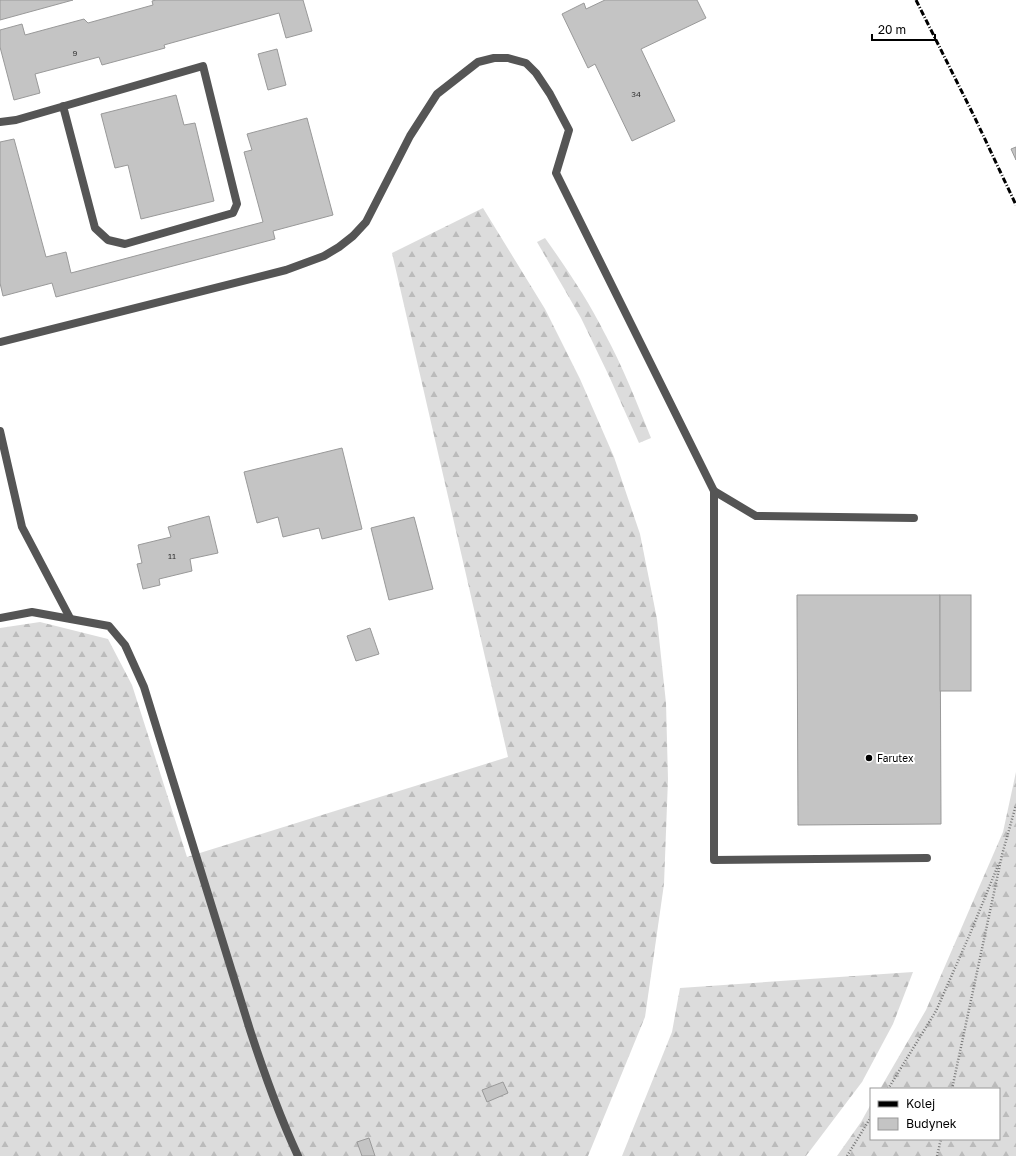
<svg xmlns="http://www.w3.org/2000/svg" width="1016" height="1156" font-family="'Golos Text',sans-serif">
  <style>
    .forest { fill: url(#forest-firs) }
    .building { fill: #c4c4c4; stroke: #999 }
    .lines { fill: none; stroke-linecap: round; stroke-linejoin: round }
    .path { stroke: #777; stroke-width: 2.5; stroke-dasharray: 1 2; stroke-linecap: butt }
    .service { stroke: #555; stroke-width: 8 }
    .rail { stroke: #000; stroke-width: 3; stroke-dasharray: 6 2 1 2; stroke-linecap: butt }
    .poi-dot { fill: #000; stroke: #fff; stroke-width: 1.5 }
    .labels { text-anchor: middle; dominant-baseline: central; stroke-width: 4; stroke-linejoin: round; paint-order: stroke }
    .number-label { font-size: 8px; fill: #313131 }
    .poi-label { font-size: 10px; fill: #000; stroke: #fff; text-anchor: start }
  </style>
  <defs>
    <pattern id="forest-firs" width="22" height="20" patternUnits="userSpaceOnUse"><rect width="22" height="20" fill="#dcdcdc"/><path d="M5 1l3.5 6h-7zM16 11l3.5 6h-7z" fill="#bbb"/></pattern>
  </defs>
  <rect width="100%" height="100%" fill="#fff"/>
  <g class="forest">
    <polygon points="483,208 545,309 580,379 614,457 640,534 657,619 666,703 668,779 664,884 645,1017 588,1156 0,1156 0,628 40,622 108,639 132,685 187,857 508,757 392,253"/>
    <path d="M545 238C567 269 588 300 605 334 623 367 637 403 651 438L639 443 609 376 581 318 537 242Z"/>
    <polygon points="1016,772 1016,1156 837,1156 861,1122 871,1104 871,1139 999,1139 999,1089 880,1089 926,1010 980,885 1003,832"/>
    <polygon points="913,972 893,1024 862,1082 806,1156 622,1156 672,1032 680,988"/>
  </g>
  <g class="building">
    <polygon points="0,0 73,0 0,20"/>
    <polygon points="156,0 303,0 312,31 286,38 279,13 164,45 165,48 102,65 99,57 35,74 40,93 14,100 0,47 0,30 22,24 25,35 84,19 88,23 153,5 152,1"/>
    <polygon points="605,0 697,0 706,18 641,49 675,121 632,141 595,64 588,68 562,14 584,3 586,9"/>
    <polygon points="277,49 286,85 268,90 258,54"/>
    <polygon points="176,95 184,125 195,123 214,201 141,219 128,165 115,168 101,114"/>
    <polygon points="307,118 333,215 273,231 275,239 56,297 52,283 3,296 0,283 0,142 14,139 46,257 66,252 71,273 263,222 244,152 252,150 247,134"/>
    <polygon points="1016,147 1016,160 1011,149"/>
    <polygon points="342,448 362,529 322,539 319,528 283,537 278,517 257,523 244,472"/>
    <polygon points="209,516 218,553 190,559 192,571 159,579 160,585 143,589 137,564 142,563 138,545 171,537 168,527"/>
    <polygon points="414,517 433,589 389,600 371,528"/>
    <polygon points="797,595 940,595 941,824 798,825"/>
    <rect x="940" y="595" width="31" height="96"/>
    <polygon points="370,628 379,654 356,661 347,636"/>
    <polygon points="503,1082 508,1093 487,1102 482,1090"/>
    <polygon points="369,1138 375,1156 362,1156 357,1142"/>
  </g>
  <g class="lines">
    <g class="path">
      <polyline points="888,1089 936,1011 970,934 999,863"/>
      <polyline points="952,1089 1002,855 1016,805"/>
      <polyline points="847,1156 871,1117"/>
      <polyline points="937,1156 941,1139"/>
    </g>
    <g class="service">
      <polyline points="0,122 16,120 203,66 237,204 233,213 125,244 108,240 95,228 63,106"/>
      <polyline points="0,342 286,270 324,256 339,247 353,236 366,222 410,136 437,94 478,62 494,58 508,58 526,63 536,73 550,94 569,130 556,173 714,491 756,516 914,518"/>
      <polyline points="0,431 22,527 70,618"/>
      <polyline points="714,491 714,860 927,858"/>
      <path d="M0 618 32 612 109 626 125 645 144 687 250 1030C264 1073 279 1115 298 1156"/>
    </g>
    <polyline class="rail" points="916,0 974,116 1016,205"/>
  </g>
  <circle class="poi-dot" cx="869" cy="758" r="4"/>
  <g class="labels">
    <g class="number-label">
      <text x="75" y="53">9</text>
      <text x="636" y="94">34</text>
      <text x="172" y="556">11</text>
    </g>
    <g class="poi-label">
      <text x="877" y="758">Farutex</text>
    </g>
  </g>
  <rect x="870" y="1088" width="130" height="52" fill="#ffffff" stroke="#999999"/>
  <rect x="878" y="1101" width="20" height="6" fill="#000000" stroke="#999999"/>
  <text x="906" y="1108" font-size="12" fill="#000000">Kolej</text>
  <rect x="878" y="1118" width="20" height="12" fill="#c4c4c4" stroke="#999999"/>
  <text x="906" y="1128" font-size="12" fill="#000000">Budynek</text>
  <path d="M872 34v6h63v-6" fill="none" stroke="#000000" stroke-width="2"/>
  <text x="878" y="34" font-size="12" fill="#000000" stroke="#ffffff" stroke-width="3" paint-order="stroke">20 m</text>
</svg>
